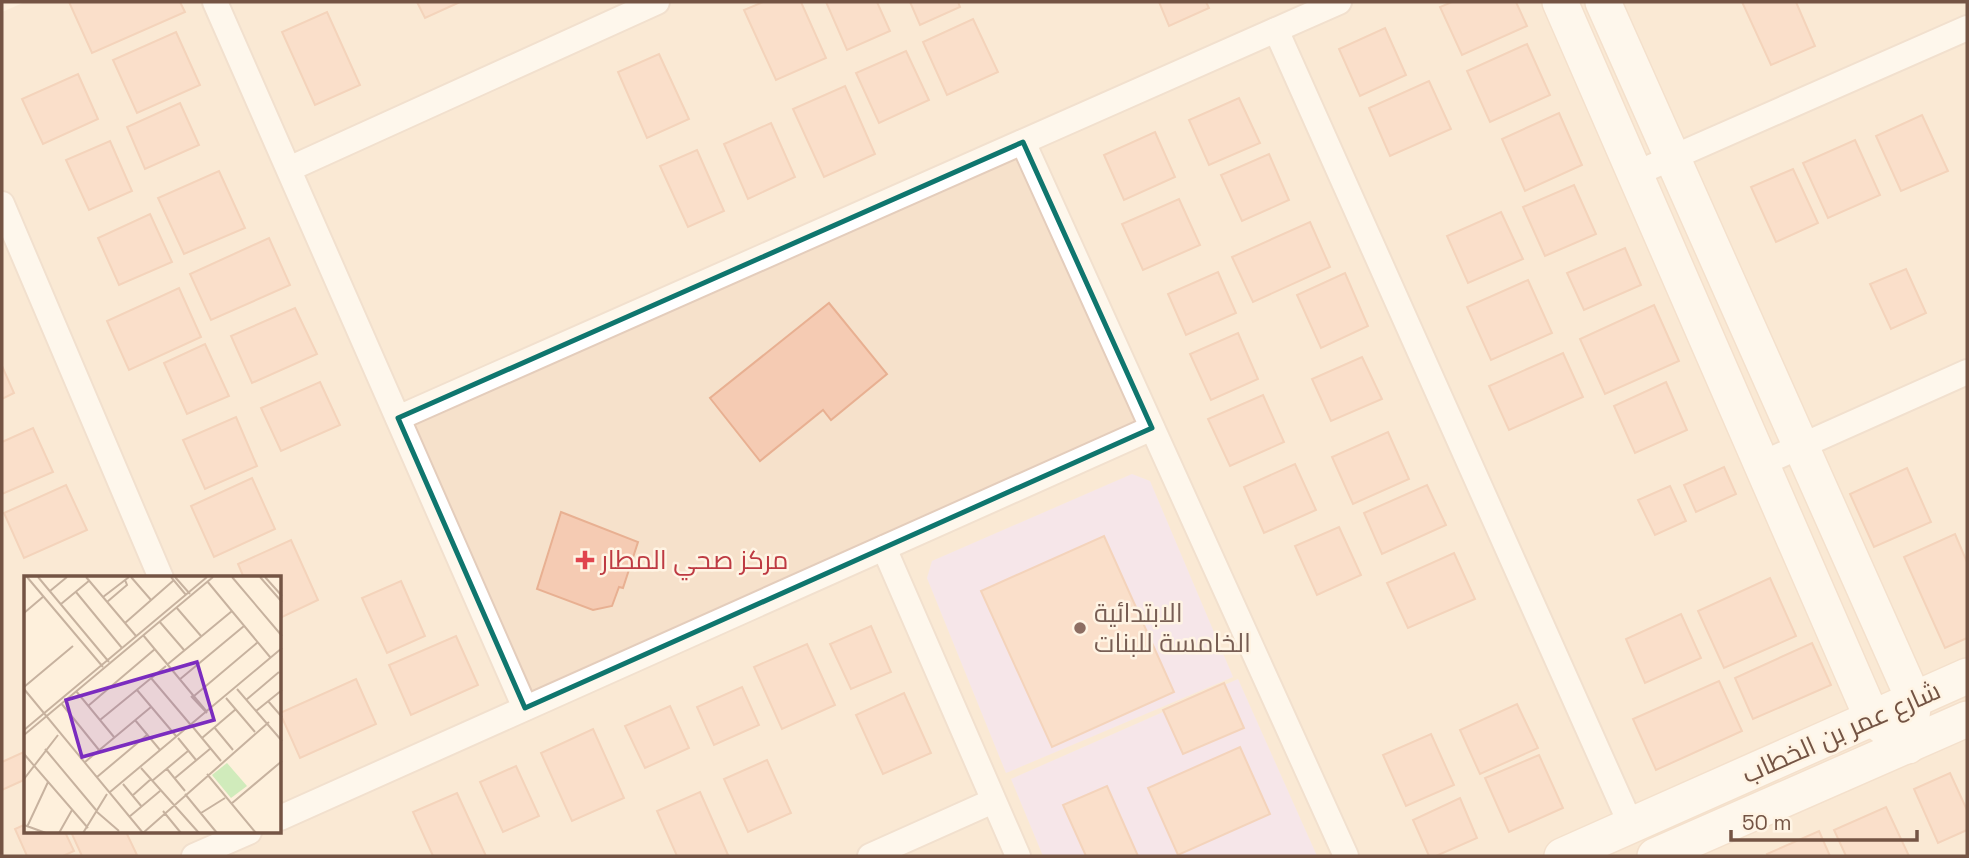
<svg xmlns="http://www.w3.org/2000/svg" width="1969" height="858" font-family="'Space Grotesk',Cairo,sans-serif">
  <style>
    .residential { fill: #f6e1cb; fill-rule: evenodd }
    .education { fill: #eddaf9 }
    .building { fill: #f5cbb3; stroke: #e8b092; stroke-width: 2 }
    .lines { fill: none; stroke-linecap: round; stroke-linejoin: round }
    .street-casing { stroke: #e4cdbc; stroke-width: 28 }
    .secondary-casing { stroke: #e9cdb8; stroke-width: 38 }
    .street { stroke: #fff; stroke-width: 24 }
    .secondary { stroke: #fff; stroke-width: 35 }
    .marked { fill: none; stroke: #0f766e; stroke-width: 5; stroke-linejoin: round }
    .health-dot { fill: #e0444e; stroke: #fff4e4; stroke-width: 2.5 }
    .education-dot { fill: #8d6e63; stroke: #fff4e4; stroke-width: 2.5 }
    .labels { text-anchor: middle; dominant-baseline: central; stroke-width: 5; stroke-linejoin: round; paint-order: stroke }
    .health-label { font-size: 26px; fill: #be3a42; stroke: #fff4e4; text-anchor: start }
    .education-label { font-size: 26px; fill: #785e54; stroke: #fff4e4; text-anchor: start }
    .street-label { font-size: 26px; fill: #745444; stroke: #fff4e4 }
    .inset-road { fill: none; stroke: #c7b29f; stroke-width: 2 }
    .view { fill: #7b2cbf; fill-opacity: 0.15; stroke: #7b2cbf; stroke-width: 3.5 }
    .inset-edge { fill: none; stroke: #745444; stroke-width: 3.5 }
  </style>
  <rect width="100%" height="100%" fill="#fef0dc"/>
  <path class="residential" d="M25 2H1967V856H2V12ZM26 578H280V832H26Z"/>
  <g class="education">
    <polygon points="1132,474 1150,481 1233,677 1006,773 927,578 932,561"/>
    <polygon points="1238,679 1317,856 1043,856 1011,779"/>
  </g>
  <g class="building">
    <polygon points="69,2 180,2 185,12 92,53"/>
    <polygon points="417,2 460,2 425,18"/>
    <polygon points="763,2 801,2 826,58 776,80 744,10"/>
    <polygon points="826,2 877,2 890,31 847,50"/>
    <polygon points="910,2 958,2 960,7 920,25"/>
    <polygon points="1159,2 1206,2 1209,8 1169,26"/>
    <polygon points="1452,2 1516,2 1527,26 1462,55 1440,7"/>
    <polygon points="1742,2 1796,2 1815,46 1771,65"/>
    <polygon points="327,12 360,85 315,105 282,32"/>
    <polygon points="973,19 998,72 947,95 923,42"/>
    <polygon points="1385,28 1406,75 1360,96 1339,49"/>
    <polygon points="176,32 200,85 137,113 113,60"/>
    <polygon points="1527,44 1550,95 1490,122 1467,71"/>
    <polygon points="906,51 929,100 879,123 856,73"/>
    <polygon points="659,54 689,119 647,138 618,72"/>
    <polygon points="78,74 98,119 43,144 22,99"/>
    <polygon points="1429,81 1451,129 1390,156 1369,108"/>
    <polygon points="845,86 875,154 824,177 793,109"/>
    <polygon points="1239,98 1260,143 1209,165 1189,120"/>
    <polygon points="180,103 199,145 145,169 127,127"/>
    <polygon points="1559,113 1582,165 1525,191 1502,139"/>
    <polygon points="1922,115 1948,171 1901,191 1876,136"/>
    <polygon points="771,123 795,177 748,199 724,144"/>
    <polygon points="1155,132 1175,177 1124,200 1104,155"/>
    <polygon points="1855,140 1880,195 1828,218 1803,163"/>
    <polygon points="110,141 132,191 89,210 66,160"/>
    <polygon points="697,150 724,211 688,227 660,166"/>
    <polygon points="1269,154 1289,200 1242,221 1221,175"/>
    <polygon points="1793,169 1818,223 1776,242 1751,187"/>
    <polygon points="219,171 245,228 184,254 158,198"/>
    <polygon points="1574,185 1596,234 1545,256 1523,207"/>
    <polygon points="1179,199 1200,245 1143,270 1122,224"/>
    <polygon points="1501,212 1523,259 1468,283 1447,236"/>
    <polygon points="150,214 172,262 119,285 98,238"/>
    <polygon points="1310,222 1330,267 1253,302 1232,257"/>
    <polygon points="269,238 290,285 211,320 190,274"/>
    <polygon points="1625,248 1641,285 1584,310 1567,273"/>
    <polygon points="1906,269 1926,313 1891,329 1870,284"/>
    <polygon points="1218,272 1236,313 1186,335 1168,294"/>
    <polygon points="1345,273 1368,326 1321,348 1297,295"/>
    <polygon points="1528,280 1552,333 1491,360 1467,307"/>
    <polygon points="179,288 201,337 129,370 107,321"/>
    <polygon points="829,303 887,374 831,420 823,410 760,461 710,398"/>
    <polygon points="1654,305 1679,361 1605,394 1580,339"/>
    <polygon points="295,308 317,354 252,383 231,336"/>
    <polygon points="1238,333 1258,379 1211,400 1190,354"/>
    <polygon points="205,344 229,396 187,414 164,363"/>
    <polygon points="1563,353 1583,397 1509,430 1489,386"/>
    <polygon points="1362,357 1382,399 1331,421 1312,379"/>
    <polygon points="2,366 14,393 2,399"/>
    <polygon points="320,382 340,425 281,451 261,408"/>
    <polygon points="1666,382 1687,430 1635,453 1614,406"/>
    <polygon points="1263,395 1284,442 1230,466 1208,419"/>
    <polygon points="236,417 257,466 205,489 183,440"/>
    <polygon points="33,428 53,472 2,494 2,442"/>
    <polygon points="1388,432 1409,479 1353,504 1332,457"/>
    <polygon points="1295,464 1316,510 1264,533 1244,487"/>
    <polygon points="1724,467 1736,494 1696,512 1684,485"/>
    <polygon points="1907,468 1931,522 1874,547 1850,494"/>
    <polygon points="252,478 275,529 214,557 191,506"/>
    <polygon points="66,485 87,530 24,558 4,513"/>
    <polygon points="1427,485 1446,525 1382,554 1364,513"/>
    <polygon points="1670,486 1686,521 1655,535 1638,500"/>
    <polygon points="561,512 638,542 623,588 619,587 612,606 593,610 537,589"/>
    <polygon points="1339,527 1361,575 1317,595 1295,546"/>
    <polygon points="1955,534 1967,562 1967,638 1945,648 1904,557"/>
    <polygon points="1104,536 1174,692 1052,747 981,591"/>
    <polygon points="291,540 318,600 280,618 280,578 244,578 238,564"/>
    <polygon points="1454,553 1475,599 1408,628 1387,583"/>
    <polygon points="1770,578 1796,636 1724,668 1698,611"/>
    <polygon points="401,581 425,636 387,653 362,598"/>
    <polygon points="1681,614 1701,658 1645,683 1626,639"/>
    <polygon points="871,626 891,672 851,689 830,644"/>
    <polygon points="456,636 478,685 411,715 389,665"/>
    <polygon points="1812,643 1831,685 1753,719 1735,678"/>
    <polygon points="807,644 835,705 782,729 754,667"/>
    <polygon points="356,679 376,724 300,758 280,713"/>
    <polygon points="1719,681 1742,731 1656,770 1633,719"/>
    <polygon points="1224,683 1244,728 1183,754 1163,710"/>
    <polygon points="742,687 759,725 714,745 697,707"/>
    <polygon points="904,693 931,753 883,774 856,715"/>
    <polygon points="1517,704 1538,748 1480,774 1460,730"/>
    <polygon points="670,706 689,748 645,768 625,726"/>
    <polygon points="593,729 624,798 572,821 541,753"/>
    <polygon points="1431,734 1454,785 1406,806 1383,755"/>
    <polygon points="1240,747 1270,814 1178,855 1148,788"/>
    <polygon points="26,751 26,779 2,790 2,762"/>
    <polygon points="1539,755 1563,808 1509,832 1485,778"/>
    <polygon points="767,760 791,813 748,832 724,779"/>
    <polygon points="516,766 539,816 503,832 480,782"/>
    <polygon points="1950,773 1967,810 1967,830 1938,843 1914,789"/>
    <polygon points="1107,786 1138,856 1086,856 1063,805"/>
    <polygon points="700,792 728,855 725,856 677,856 657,811"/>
    <polygon points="457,793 486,856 433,856 413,812"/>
    <polygon points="1460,798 1477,838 1436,856 1429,856 1413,820"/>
    <polygon points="1886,807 1909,856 1846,856 1834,830"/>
    <polygon points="26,824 26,832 65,832 74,851 63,856 27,856 15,829"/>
    <polygon points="1819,831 1830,856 1768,856 1767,854"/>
    <polygon points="71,832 126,832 137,855 82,856"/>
  </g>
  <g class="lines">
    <defs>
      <g id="street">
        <polyline points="215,2 525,708"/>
        <polyline points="1276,30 1631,825"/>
        <polyline points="1023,142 1346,856"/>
        <polyline points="289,169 657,2"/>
        <polyline points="1635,174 1967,28"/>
        <polyline points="2,204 161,578"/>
        <polyline points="398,418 1339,2"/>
        <polyline points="1761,464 1967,372"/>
        <polyline points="884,548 1018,856"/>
        <polyline points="280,818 1152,428"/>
        <polyline points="194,856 249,832"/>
        <polyline points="870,856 993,801"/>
      </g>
      <g id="secondary">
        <polyline points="1560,2 1872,718 1908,746 1914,700 1603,2"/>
        <polyline points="1562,856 1967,676"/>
        <polyline points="1655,856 1967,719"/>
      </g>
    </defs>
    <use href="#street" class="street-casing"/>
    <use href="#secondary" class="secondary-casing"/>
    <use href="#street" class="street"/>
    <use href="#secondary" class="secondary"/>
  </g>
  <path d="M0 0H1969V858H0ZM1023 142 1152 428 525 708 398 418Z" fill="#fef0dc" fill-opacity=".55" fill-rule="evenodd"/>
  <path class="marked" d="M1023 142 1152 428 525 708 398 418Z"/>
  <path class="health-dot" d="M581.5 549.5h7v7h7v7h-7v7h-7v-7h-7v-7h7z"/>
  <circle class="education-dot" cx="1080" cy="628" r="7"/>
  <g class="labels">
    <g class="health-label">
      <text x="601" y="560">مركز صحي المطار</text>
    </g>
    <g class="education-label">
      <text x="1094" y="613">الابتدائية<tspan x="1094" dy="30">الخامسة للبنات</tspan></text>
    </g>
    <g class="street-label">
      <text transform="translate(1841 732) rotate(-24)">شارع عمر بن الخطاب</text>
    </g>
  </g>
  <g transform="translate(24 576)">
    <rect width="257" height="257" fill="#fef0dc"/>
    <path d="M203 187 223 210 207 222 188 199Z" fill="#d0ebbb"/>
    <path class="inset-road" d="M3 1 79 91M14 1 85 86M62 1 112 60M107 1 127 24M147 1 162 19M151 1 166 18M208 1 258 60M236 1 258 26M241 1 258 20M183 5 246 81M26 15 43 1M52 16 98 72M79 21 105 1M83 26 103 9 101 4M37 28 66 4M152 31 177 60M0 37 20 20M135 45 160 74M101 47 150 4M119 59 183 136M144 88 208 35M127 102 166 148M155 104 220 50M0 111 49 70M0 113 119 257M213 113 258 165M113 114 152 160M52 115 90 161M167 120 183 137M170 120 234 66M202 122 231 156M222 124 255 96M244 125 258 141M37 127 75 174M64 130 131 73M232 135 258 114M76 144 142 90M111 144 136 174M168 150 197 185M190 151 209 174M0 154 183 1M0 159 189 1M154 162 172 184M178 162 212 133M21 173 72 234M0 178 64 252M61 186 127 131M117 192 175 257M143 193 161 215M183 198 232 257M73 201 123 159M151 202 187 172M0 203 34 159M128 205 164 175M99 208 118 231M86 216 258 72M161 218 193 257M108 220 127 203M207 228 258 185M139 235 157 257M73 236 95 255M177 237 201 222M105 241 136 215M0 249 22 257M3 251 24 206M35 257 48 234M59 257 83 218M119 257 245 146"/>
    <path class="view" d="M173 86 190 144 58 181 42 124Z"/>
    <rect width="257" height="257" class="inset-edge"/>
  </g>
  <rect width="1969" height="858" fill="none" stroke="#745444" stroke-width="7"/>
  <path d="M1731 830v10h186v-10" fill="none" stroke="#745444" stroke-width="3.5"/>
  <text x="1742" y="830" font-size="21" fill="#745444" stroke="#fff4e4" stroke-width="5" paint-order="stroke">50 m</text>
</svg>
